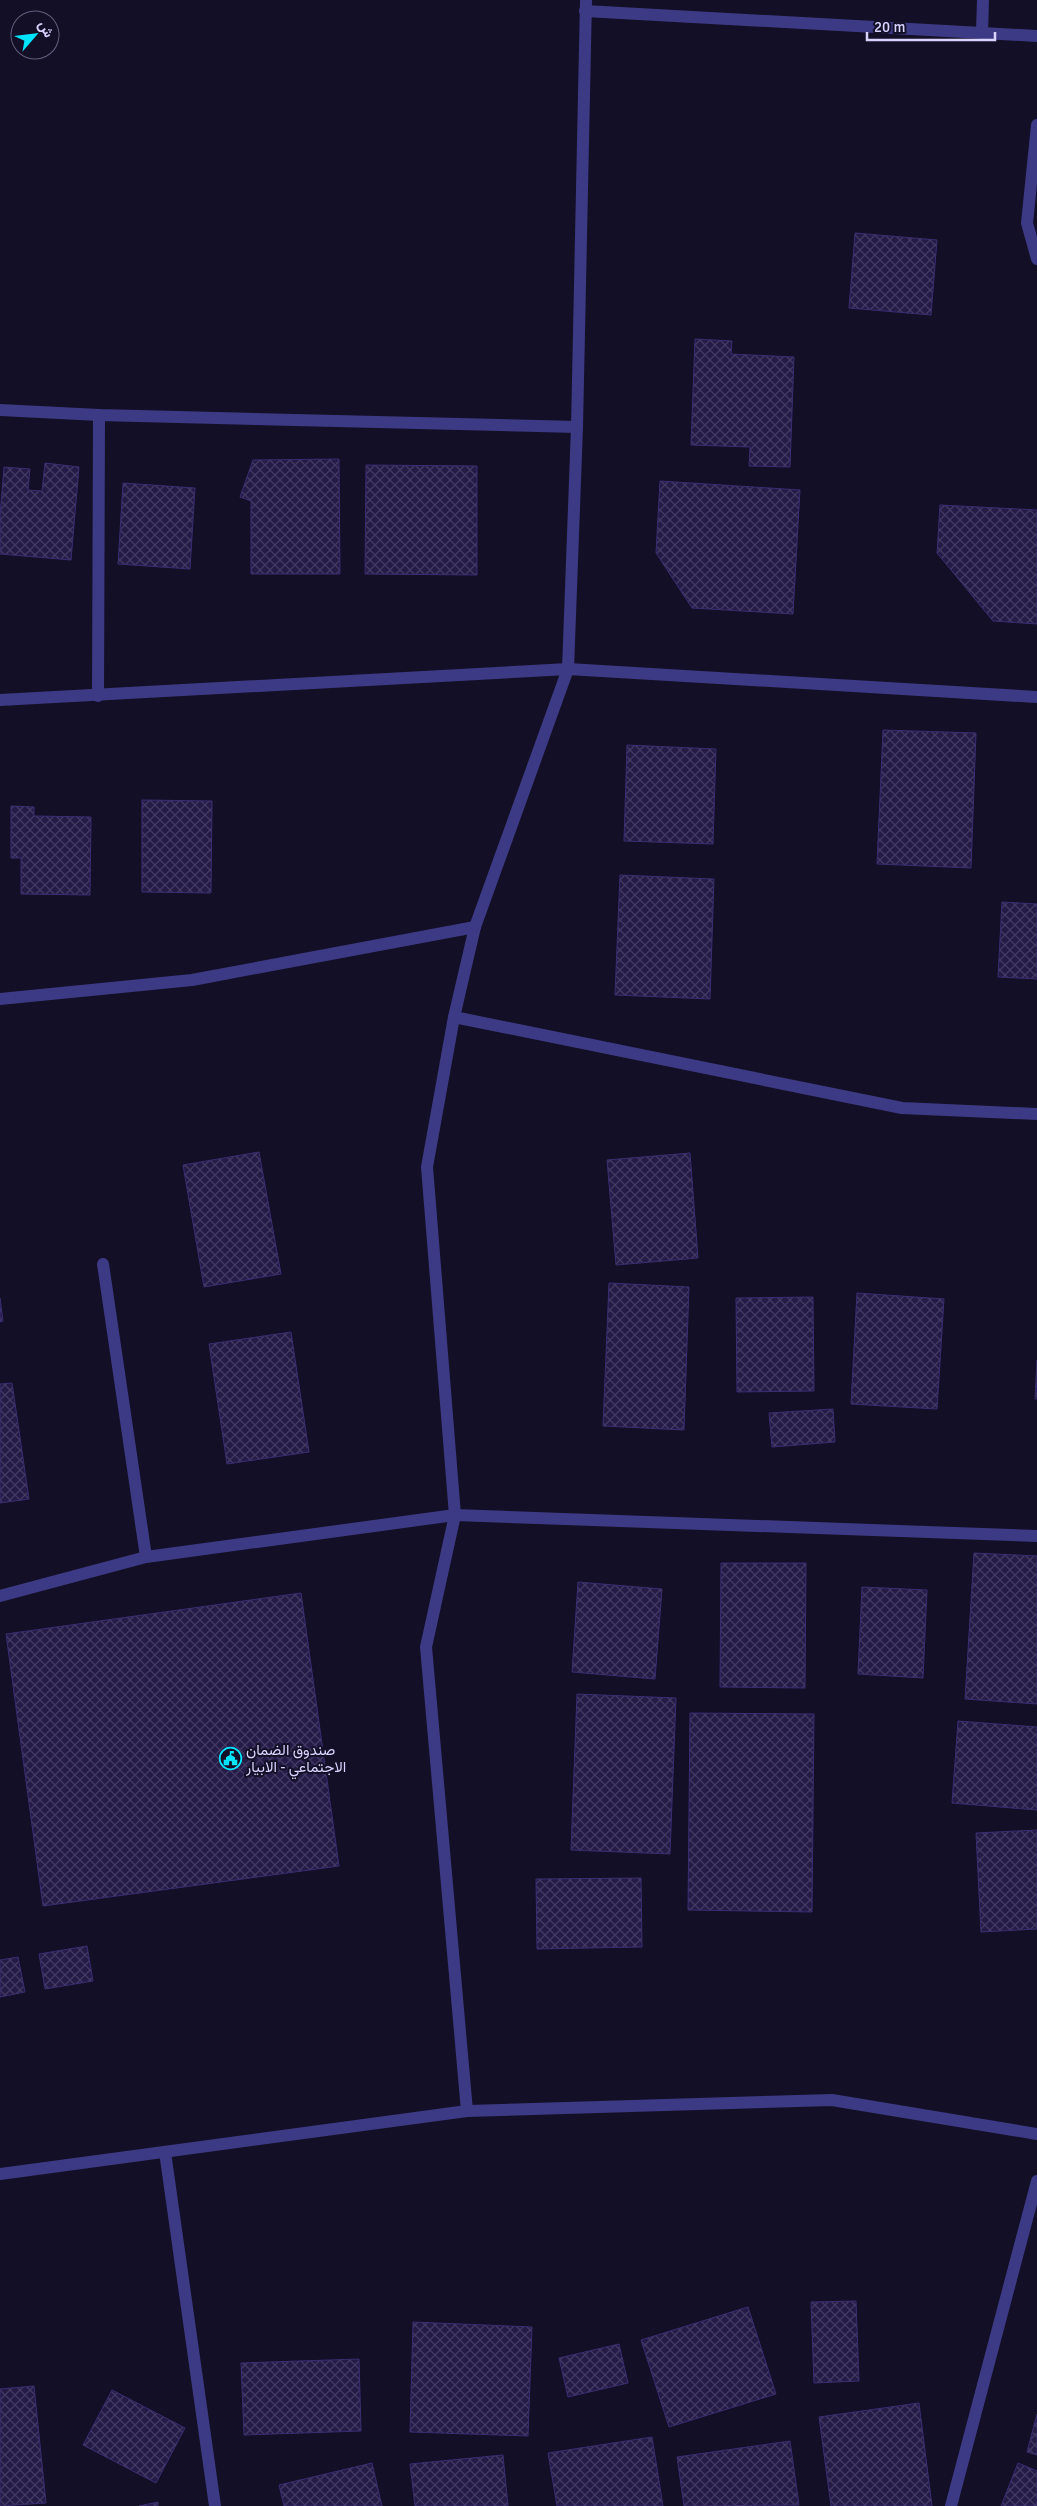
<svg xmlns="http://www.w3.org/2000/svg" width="1037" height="2506" font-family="Signika,Vazirmatn,sans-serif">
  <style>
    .building { fill: url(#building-cross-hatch); stroke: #3b2d73 }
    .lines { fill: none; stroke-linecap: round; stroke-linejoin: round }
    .service { stroke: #3d3a85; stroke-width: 12 }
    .minor { stroke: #3d3a85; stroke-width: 12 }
    .tertiary { stroke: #3d3a85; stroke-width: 12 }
    .labels { text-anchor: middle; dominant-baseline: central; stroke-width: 4; stroke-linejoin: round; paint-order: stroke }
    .poi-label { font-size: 15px; fill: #d9d4ff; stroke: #130f26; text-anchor: start }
  </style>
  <defs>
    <pattern id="building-cross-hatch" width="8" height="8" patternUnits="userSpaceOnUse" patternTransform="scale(1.25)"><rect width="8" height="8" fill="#241b47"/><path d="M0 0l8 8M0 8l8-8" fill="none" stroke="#433b63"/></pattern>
  </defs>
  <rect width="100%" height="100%" fill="#130f26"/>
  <g class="building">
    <polygon points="855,233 937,240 931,315 849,308"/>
    <polygon points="695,339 732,341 731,354 794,357 790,467 749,466 750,447 691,445"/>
    <polygon points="339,459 340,574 251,574 251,501 240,497 253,460"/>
    <polygon points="45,463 79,467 71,560 0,554 0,516 4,467 30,469 28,490 42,491"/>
    <polygon points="366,465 477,466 477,575 365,574"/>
    <polygon points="660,481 800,490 793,614 692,608 656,553"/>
    <polygon points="123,483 195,488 190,569 118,564"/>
    <polygon points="940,505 1037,510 1037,624 993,621 937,553"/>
    <polygon points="883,730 976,733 971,868 877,864"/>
    <polygon points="627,745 716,749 713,844 624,841"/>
    <polygon points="142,800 212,801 211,893 142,892"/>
    <polygon points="11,806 34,807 34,816 91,817 90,895 21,894 21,858 11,858"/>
    <polygon points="620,875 714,879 710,999 615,995"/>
    <polygon points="1002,902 1037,904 1037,979 998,977"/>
    <polygon points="259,1152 281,1274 204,1287 183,1165"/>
    <polygon points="690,1153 698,1258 616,1265 607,1160"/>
    <polygon points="609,1283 689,1287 684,1430 603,1426"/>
    <polygon points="857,1293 944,1299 937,1409 851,1404"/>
    <polygon points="813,1297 814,1391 737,1392 736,1298"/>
    <polygon points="0,1298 3,1321 0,1322"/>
    <polygon points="291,1332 309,1452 227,1464 209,1344"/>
    <polygon points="1037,1360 1037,1399 1035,1399"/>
    <polygon points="12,1383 29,1499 0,1503 0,1384"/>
    <polygon points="833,1409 835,1442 772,1447 769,1413"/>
    <polygon points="974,1553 1037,1556 1037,1704 965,1699"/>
    <polygon points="721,1563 806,1563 805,1688 720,1687"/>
    <polygon points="578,1582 662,1589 655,1679 572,1672"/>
    <polygon points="862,1587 927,1590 923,1678 858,1674"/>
    <polygon points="301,1593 339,1866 43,1906 6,1634"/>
    <polygon points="577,1694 676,1698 670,1854 571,1850"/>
    <polygon points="690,1713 814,1714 812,1912 688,1910"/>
    <polygon points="958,1721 1037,1727 1037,1810 952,1803"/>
    <polygon points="1037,1830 1037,1929 981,1932 976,1833"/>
    <polygon points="641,1878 642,1947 537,1949 536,1879"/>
    <polygon points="87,1946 93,1981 45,1989 39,1954"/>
    <polygon points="18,1957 25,1992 0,1997 0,1960"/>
    <polygon points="856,2301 859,2381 814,2383 811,2302"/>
    <polygon points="748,2307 776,2394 669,2427 641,2340"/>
    <polygon points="413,2322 532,2327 528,2436 410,2432"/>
    <polygon points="619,2344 628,2383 568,2397 559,2358"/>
    <polygon points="359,2359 361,2431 244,2435 241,2363"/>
    <polygon points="34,2386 46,2503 0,2506 0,2389"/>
    <polygon points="112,2390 185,2428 156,2483 83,2445"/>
    <polygon points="919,2403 932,2506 831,2506 819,2417"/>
    <polygon points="1037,2414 1037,2455 1027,2452"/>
    <polygon points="652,2437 663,2506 557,2506 548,2453"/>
    <polygon points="790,2441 799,2505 684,2506 677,2457"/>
    <polygon points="503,2455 508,2506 415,2506 410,2464"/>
    <polygon points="372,2463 382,2506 284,2506 279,2485"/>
    <polygon points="1018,2463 1037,2471 1037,2506 1001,2506"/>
    <polygon points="158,2502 158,2506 139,2506"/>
  </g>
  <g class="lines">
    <polyline class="service" points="103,1264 146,1557"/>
    <g class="minor">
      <polyline points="585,11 1037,36"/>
      <polyline points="982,32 983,0"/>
      <polyline points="1037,125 1027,223 1037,259"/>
      <polyline points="0,410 99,415 577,427"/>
      <polyline points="98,696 99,415"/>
      <polyline points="0,700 568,669 1037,697"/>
      <polyline points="0,999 192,980 475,927"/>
      <polyline points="454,1017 902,1108 1037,1114"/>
      <polyline points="0,1596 146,1557 455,1515 1037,1536"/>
      <polyline points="467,2111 426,1647 455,1515 427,1167 454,1017 475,927 568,669 577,427 586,0"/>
      <polyline points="165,2152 215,2506"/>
      <polyline points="951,2506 1037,2181"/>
    </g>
    <polyline class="tertiary" points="0,2174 467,2111 832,2100 1037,2134"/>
  </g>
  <defs>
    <symbol id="civic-ring" viewBox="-11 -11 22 22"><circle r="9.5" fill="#130f26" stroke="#00e5ff" stroke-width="1.5"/><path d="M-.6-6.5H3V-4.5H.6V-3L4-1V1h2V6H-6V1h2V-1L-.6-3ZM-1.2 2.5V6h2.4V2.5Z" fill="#00e5ff"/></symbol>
  </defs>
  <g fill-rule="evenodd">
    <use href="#civic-ring" x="218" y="1746" width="25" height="25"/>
  </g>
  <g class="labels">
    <g class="poi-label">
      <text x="246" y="1750">صندوق الضمان<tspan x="246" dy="17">الاجتماعي - الابيار</tspan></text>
    </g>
  </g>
  <g transform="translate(35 35) rotate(62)"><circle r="24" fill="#130f26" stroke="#625e7d"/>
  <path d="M0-4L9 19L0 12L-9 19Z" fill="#00e5ff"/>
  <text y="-8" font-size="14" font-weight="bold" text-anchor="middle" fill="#d9d4ff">ش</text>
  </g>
  <path d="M867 32v8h128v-8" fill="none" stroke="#d9d4ff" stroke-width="2.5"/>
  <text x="874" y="32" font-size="15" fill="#d9d4ff" stroke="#130f26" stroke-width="4" paint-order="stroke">20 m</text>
</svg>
